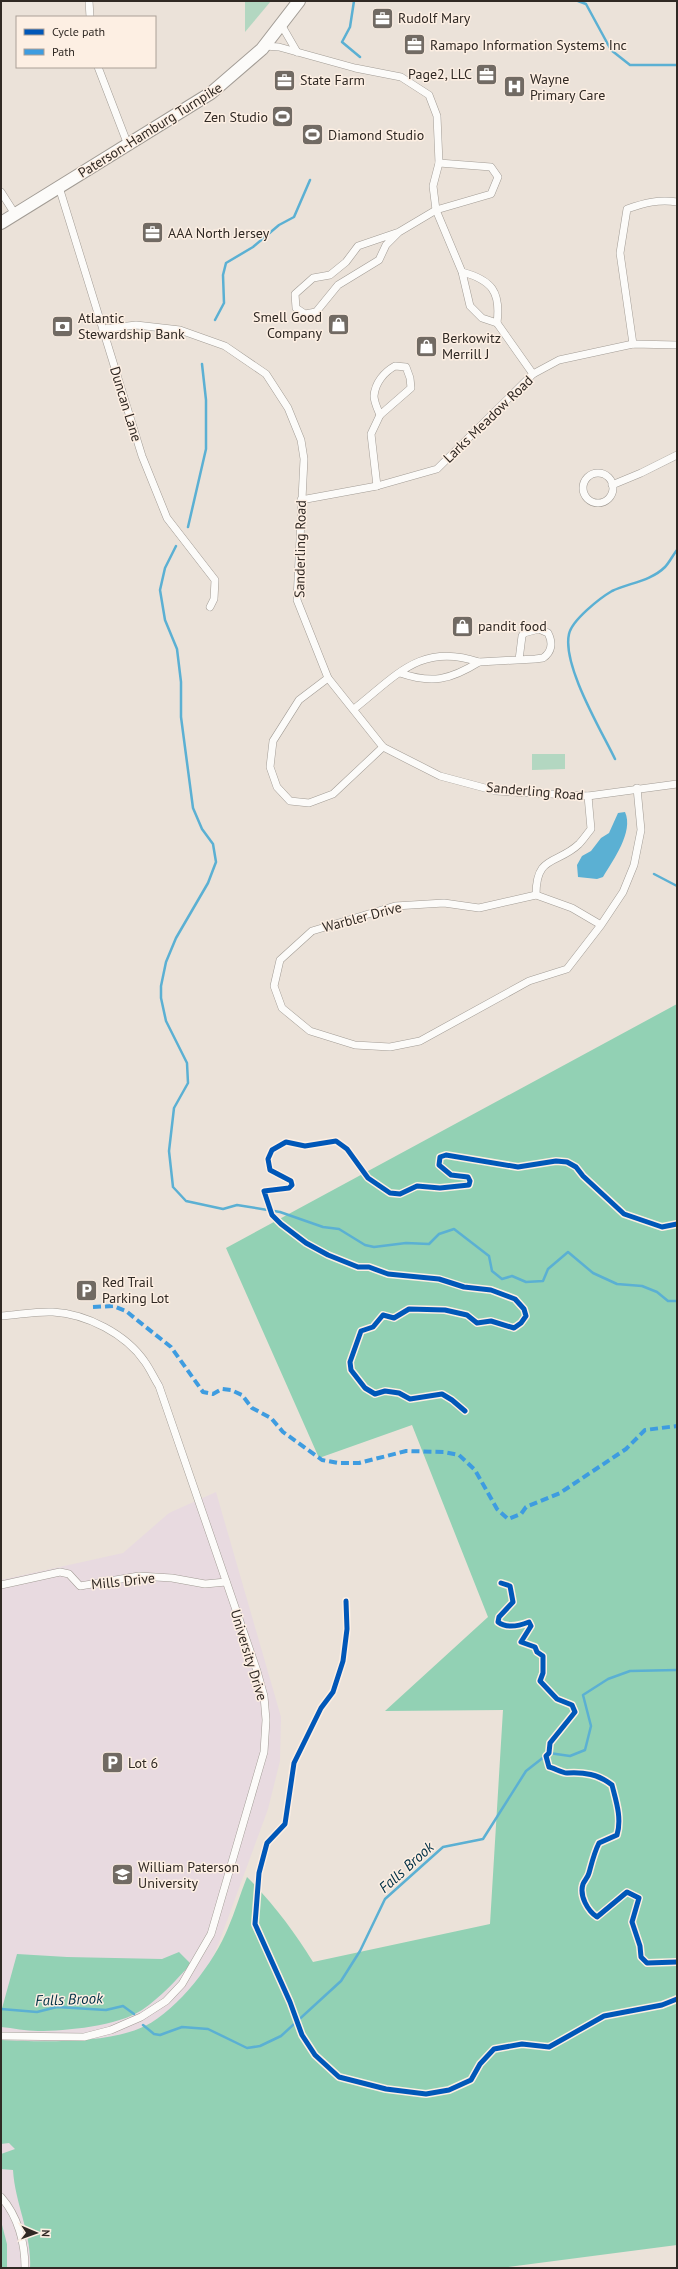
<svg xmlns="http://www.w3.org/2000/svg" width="678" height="2269" font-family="'PT Sans',sans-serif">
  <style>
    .education { fill: #e8dae0 }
    .green { fill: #b3d7c1 }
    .forest { fill: #92d1b4 }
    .water { fill: #5bb0d3 }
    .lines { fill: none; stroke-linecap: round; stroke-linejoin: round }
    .stream { stroke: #5bb0d3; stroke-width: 2.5 }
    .street-casing { stroke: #a29c95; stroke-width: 8 }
    .primary-casing { stroke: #a29c95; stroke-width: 14 }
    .street { stroke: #fcfbf9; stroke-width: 7 }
    .primary { stroke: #fcfbf9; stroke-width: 12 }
    .quiet { stroke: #3e9ce0; stroke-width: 4; stroke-dasharray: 8 4; stroke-linecap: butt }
    .cycleway-casing { stroke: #fdefe3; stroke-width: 8 }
    .cycleway { stroke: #0057b8; stroke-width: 5 }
    .labels { text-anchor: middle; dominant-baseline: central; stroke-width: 3; stroke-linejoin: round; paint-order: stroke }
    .poi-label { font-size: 14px; fill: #302924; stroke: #fdefe3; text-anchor: start }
    .street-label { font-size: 14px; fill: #302924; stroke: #fdefe3 }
    .water-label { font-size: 15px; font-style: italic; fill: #003046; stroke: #fdefe3 }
  </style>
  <rect width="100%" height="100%" fill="#ebe2d9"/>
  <polygon class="education" points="216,1492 281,1717 280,1761 268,1809 220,1940 201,1985 125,2268 1,2268 1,1580 123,1553 169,1513"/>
  <g class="green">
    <polygon points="245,1 271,1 245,32"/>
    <polygon points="532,754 565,754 565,769 532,770"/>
  </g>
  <g class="forest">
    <path d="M677 1004V2245L501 2268H30C32 2234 15 2204 13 2170L1 2169V2154L15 2149 9 2143 1 2144V2040C41 2042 109 2044 145 2026 178 2010 215 1961 228 1928 235 1912 240 1894 247 1877 272 1902 294 1931 313 1962L490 1924 503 1710 385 1711 488 1617 412 1425 319 1458 226 1248Z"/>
    <path d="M179 1952 191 1964C176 1980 161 1997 142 2010 118 2026 66 2031 38 2031 26 2031 13 2028 1 2027V2012L17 1954 67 1957 162 1959Z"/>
    <polygon points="1,2221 7,2244 7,2268 1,2268"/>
  </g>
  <path class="water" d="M625 812C634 832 613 860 603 877L597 879 578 877 577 865 582 856 591 851 601 838 609 833 618 813Z"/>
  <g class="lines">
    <g class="stream">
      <polyline points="354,1 350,27 342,42 360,57"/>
      <polyline points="578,1 586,4 611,50 630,65 677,65"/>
      <polyline points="215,320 224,303 223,275 226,263 253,247 279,225 294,217 310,180"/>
      <polyline points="188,527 206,449 206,400 202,364"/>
      <polyline points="176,546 165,568 160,590 165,620 177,649 181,682 181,717 193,808 202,829 213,844 216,862 208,883 176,938 166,962 161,986 161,998 166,1021 187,1063 188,1083 174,1108 169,1151 173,1187 186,1201 223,1209 237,1205 280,1212 323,1227 339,1229 365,1245 374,1247 406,1243 429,1244 439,1234 454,1229 489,1256 492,1271 502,1279 512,1276 526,1282 543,1281 548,1269 568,1252 593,1273 617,1284 642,1286 657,1292 668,1301 677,1301"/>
      <path d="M615 759C601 730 562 665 569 634 572 620 600 598 612 591 629 583 651 581 665 567 669 563 673 555 677 550"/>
      <polyline points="654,874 677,886"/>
      <polyline points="1,2009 37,2012 57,2007 106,2010 123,2006 134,2014"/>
      <polyline points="143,2025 154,2034 160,2035 182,2027 208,2029 247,2048 260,2046 281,2036 341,1981 360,1951 385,1899 443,1847 483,1839 526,1771 549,1753 570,1756 585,1750 591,1726 583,1695 608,1679 630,1671 677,1670"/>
    </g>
    <defs>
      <g id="street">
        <polyline points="89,1 90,17"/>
        <polyline points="282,26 297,52"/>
        <path d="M265 46 279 47 355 68 401 77 429 95 437 116 439 163 433 186 436 210 462 272 470 306 482 318 497 323C501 292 492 280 462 272"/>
        <polyline points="98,67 128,145"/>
        <polyline points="59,187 142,456 167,518 215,580 214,599 210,607"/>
        <polyline points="1,192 15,214"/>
        <polyline points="399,232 386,245 379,260 338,285 316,312 305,314 296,308 295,294 313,278 330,275 346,262 358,246 399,232 436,210 491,194 498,177 491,167 439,163"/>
        <polyline points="497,323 533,374"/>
        <polyline points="103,329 136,325 180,330 225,346 266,374 288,408 301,440 304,459 297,600 328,678 383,747 440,776 496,791 588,796 677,784"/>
        <path d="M633 344 620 253 627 209C644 203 659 199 677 202"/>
        <path d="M395 366 406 367 410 378 411 388 380 415C378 410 374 402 374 396 375 383 384 372 395 366Z"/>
        <circle cx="598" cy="488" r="15"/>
        <polyline points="612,485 641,473 677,455"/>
        <polyline points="377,486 371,434 380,415"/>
        <polyline points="301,500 377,486 437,469 533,374 559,360 633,344 677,345"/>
        <path d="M479 662 535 659 543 658C552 652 553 643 548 633L539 629 524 633 522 636 519 660"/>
        <polyline points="328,678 299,700 273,741 270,767 277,787 290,801 309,803 333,794 383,747"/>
        <path d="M354 709C396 676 421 642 479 662 450 680 432 684 400 673"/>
        <path d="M536 895C536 854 557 865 579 844 583 840 587 834 591 829L588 796"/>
        <polyline points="601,925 572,908 536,895 479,908 444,903 395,906 312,931 280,960 274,986 282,1008 310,1031 355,1045 390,1047 420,1041 529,981 567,969 601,925 623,892 634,865 641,830 637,788"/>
        <path d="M1 1316C18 1315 36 1311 53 1312 87 1314 126 1334 145 1362 150 1369 154 1378 159 1386L257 1671 264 1696 266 1720 264 1752 211 1934 182 1984 166 2001 141 2017 111 2030 84 2037 1 2036"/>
        <polyline points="1,1585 60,1572 69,1574 80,1586 139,1576 172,1578 205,1584 226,1582"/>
        <path d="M1 2197C18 2216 25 2243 25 2268"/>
      </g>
      <polyline id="primary" points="1,223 211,93 262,49 299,1"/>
    </defs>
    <use href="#street" class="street-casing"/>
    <use href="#primary" class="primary-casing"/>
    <use href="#street" class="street"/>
    <use href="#primary" class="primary"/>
    <polyline class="quiet" points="93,1307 113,1306 126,1311 137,1320 171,1347 203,1392 213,1394 222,1389 231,1390 242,1395 252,1408 271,1418 283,1432 322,1460 338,1463 359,1463 406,1451 444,1452 459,1455 475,1470 497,1509 508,1519 521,1514 526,1507 560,1493 626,1449 645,1430 677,1426"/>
    <defs>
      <g id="cycleway">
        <polyline points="465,1411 452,1400 442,1394 410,1399 399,1393 385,1391 375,1394 365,1388 351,1370 350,1362 361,1331 373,1327 383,1315 394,1318 409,1309 445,1310 467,1315 477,1323 491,1321 514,1328 521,1323 526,1316 524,1309 515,1299 491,1290 464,1287 439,1279 388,1274 369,1267 358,1267 328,1255 306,1243 281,1224 272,1215 264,1191 289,1188 292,1185 291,1181 270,1170 268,1159 272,1150 286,1142 305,1146 336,1141 347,1149 368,1178 390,1193 400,1194 417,1186 440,1188 469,1185 470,1181 468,1177 451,1175 439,1165 440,1157 446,1155 518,1167 556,1161 567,1162 576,1167 583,1176 624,1214 662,1227 677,1224"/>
        <path d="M501 1583 510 1586 513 1602 499 1617 498 1622C507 1629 519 1626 529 1622L531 1626 521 1642 535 1647 537 1652 543 1656V1673L540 1681 557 1699 572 1705 575 1712 550 1743 549 1753 546 1756 549 1767C554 1768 562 1773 567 1773 584 1772 598 1774 612 1785 616 1801 622 1818 617 1835L599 1843C594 1853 592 1862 589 1873 588 1877 585 1880 583 1884 579 1896 588 1911 597 1917L627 1892 639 1898 632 1922 640 1946 641 1957 647 1963 677 1962"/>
        <polyline points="346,1601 347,1629 343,1661 333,1692 321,1708 294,1763 285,1824 267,1843 259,1873 255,1924 290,2002 302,2035 315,2055 339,2077 386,2089 426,2094 449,2090 471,2080 480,2064 494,2049 522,2044 549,2047 604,2016 662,2005 677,1999"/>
      </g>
    </defs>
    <use href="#cycleway" class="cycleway-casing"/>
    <use href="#cycleway" class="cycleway"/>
  </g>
  <defs>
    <symbol id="office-square" viewBox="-11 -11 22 22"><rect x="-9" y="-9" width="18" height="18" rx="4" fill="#716a63" stroke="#fdefe3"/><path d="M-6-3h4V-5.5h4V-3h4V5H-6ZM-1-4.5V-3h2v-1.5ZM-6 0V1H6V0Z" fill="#fff"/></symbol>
    <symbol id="hospital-square" viewBox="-11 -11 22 22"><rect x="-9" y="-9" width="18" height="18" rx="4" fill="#716a63" stroke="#fdefe3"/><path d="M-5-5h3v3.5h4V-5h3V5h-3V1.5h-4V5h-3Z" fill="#fff"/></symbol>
    <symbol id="stadium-square" viewBox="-11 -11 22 22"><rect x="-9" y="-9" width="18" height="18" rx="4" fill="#716a63" stroke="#fdefe3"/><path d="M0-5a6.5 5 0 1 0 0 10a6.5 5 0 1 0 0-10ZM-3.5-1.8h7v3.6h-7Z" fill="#fff"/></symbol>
    <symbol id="shop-square" viewBox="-11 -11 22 22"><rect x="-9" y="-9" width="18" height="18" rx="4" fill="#716a63" stroke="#fdefe3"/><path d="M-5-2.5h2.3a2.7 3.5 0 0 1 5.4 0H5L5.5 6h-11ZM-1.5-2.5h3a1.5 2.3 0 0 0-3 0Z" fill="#fff"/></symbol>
    <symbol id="bank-square" viewBox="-11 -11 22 22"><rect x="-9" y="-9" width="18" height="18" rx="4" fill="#716a63" stroke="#fdefe3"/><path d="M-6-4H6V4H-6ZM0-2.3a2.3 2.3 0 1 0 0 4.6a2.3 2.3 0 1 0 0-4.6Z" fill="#fff"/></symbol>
    <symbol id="parking-square" viewBox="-11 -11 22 22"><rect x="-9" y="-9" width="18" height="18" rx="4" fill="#716a63" stroke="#fdefe3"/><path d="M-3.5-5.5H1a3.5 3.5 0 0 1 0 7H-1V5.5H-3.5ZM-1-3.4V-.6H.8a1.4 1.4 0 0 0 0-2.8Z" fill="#fff"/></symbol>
    <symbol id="university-square" viewBox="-11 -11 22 22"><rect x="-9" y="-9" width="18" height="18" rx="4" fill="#716a63" stroke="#fdefe3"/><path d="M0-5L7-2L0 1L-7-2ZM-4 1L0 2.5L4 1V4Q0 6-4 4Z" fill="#fff"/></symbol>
  </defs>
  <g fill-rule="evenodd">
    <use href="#office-square" x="370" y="6" width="25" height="25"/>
    <use href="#office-square" x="402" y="32" width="25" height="25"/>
    <use href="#office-square" x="474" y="62" width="25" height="25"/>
    <use href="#office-square" x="272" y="68" width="25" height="25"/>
    <use href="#hospital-square" x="502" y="74" width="25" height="25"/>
    <use href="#stadium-square" x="270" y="104" width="25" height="25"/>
    <use href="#stadium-square" x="300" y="122" width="25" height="25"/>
    <use href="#office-square" x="140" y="220" width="25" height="25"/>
    <use href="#shop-square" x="326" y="312" width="25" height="25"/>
    <use href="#bank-square" x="50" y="314" width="25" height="25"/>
    <use href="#shop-square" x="414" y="334" width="25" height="25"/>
    <use href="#shop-square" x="450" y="614" width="25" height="25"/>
    <use href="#parking-square" x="74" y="1278" width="25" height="25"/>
    <use href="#parking-square" x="100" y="1750" width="25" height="25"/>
    <use href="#university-square" x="110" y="1862" width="25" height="25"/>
  </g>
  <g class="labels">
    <g class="poi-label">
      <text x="398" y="18">Rudolf Mary</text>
      <text x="430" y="45">Ramapo Information Systems Inc</text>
      <text x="472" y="74" text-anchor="end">Page2, LLC</text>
      <text x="530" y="79">Wayne<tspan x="530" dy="16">Primary Care</tspan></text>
      <text x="300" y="80">State Farm</text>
      <text x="268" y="117" text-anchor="end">Zen Studio</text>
      <text x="328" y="135">Diamond Studio</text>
      <text x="168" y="233">AAA North Jersey</text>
      <text x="322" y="317" text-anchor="end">Smell Good<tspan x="322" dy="16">Company</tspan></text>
      <text x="78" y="318">Atlantic<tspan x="78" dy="16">Stewardship Bank</tspan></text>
      <text x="442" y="338">Berkowitz<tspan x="442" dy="16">Merrill J</tspan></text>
      <text x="478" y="626">pandit food</text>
      <text x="102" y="1282">Red Trail<tspan x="102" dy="16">Parking Lot</tspan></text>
      <text x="128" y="1763">Lot 6</text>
      <text x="138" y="1867">William Paterson<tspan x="138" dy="16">University</tspan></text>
    </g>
    <g class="street-label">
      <text transform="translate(150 130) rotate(-32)">Paterson-Hamburg Turnpike</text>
      <text transform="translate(126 404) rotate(73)">Duncan Lane</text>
      <text transform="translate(488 419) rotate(-44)">Larks Meadow Road</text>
      <text transform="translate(300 549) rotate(-89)">Sanderling Road</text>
      <text transform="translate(535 791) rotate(5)">Sanderling Road</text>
      <text transform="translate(362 917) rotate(-15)">Warbler Drive</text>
      <text transform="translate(123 1581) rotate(-6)">Mills Drive</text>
      <text transform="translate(249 1655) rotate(73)">University Drive</text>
    </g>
    <g class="water-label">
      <text transform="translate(406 1867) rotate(-42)">Falls Brook</text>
      <text transform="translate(69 1999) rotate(-2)">Falls Brook</text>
    </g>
  </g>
  <rect width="678" height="2269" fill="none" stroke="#302924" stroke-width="4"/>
  <rect x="16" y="16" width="140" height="52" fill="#fdefe3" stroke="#aba097"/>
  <rect x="24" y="29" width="20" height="6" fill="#0057b8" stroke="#aba097"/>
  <text x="52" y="36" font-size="12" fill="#302924">Cycle path</text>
  <rect x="24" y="49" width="20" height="6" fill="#3e9ce0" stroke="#aba097"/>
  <text x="52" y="56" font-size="12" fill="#302924">Path</text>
  <g transform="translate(36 2233) rotate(92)" stroke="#fdefe3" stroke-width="3" paint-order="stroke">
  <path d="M0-3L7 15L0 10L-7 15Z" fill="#302924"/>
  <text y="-6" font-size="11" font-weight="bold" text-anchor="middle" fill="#302924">N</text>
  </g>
</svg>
